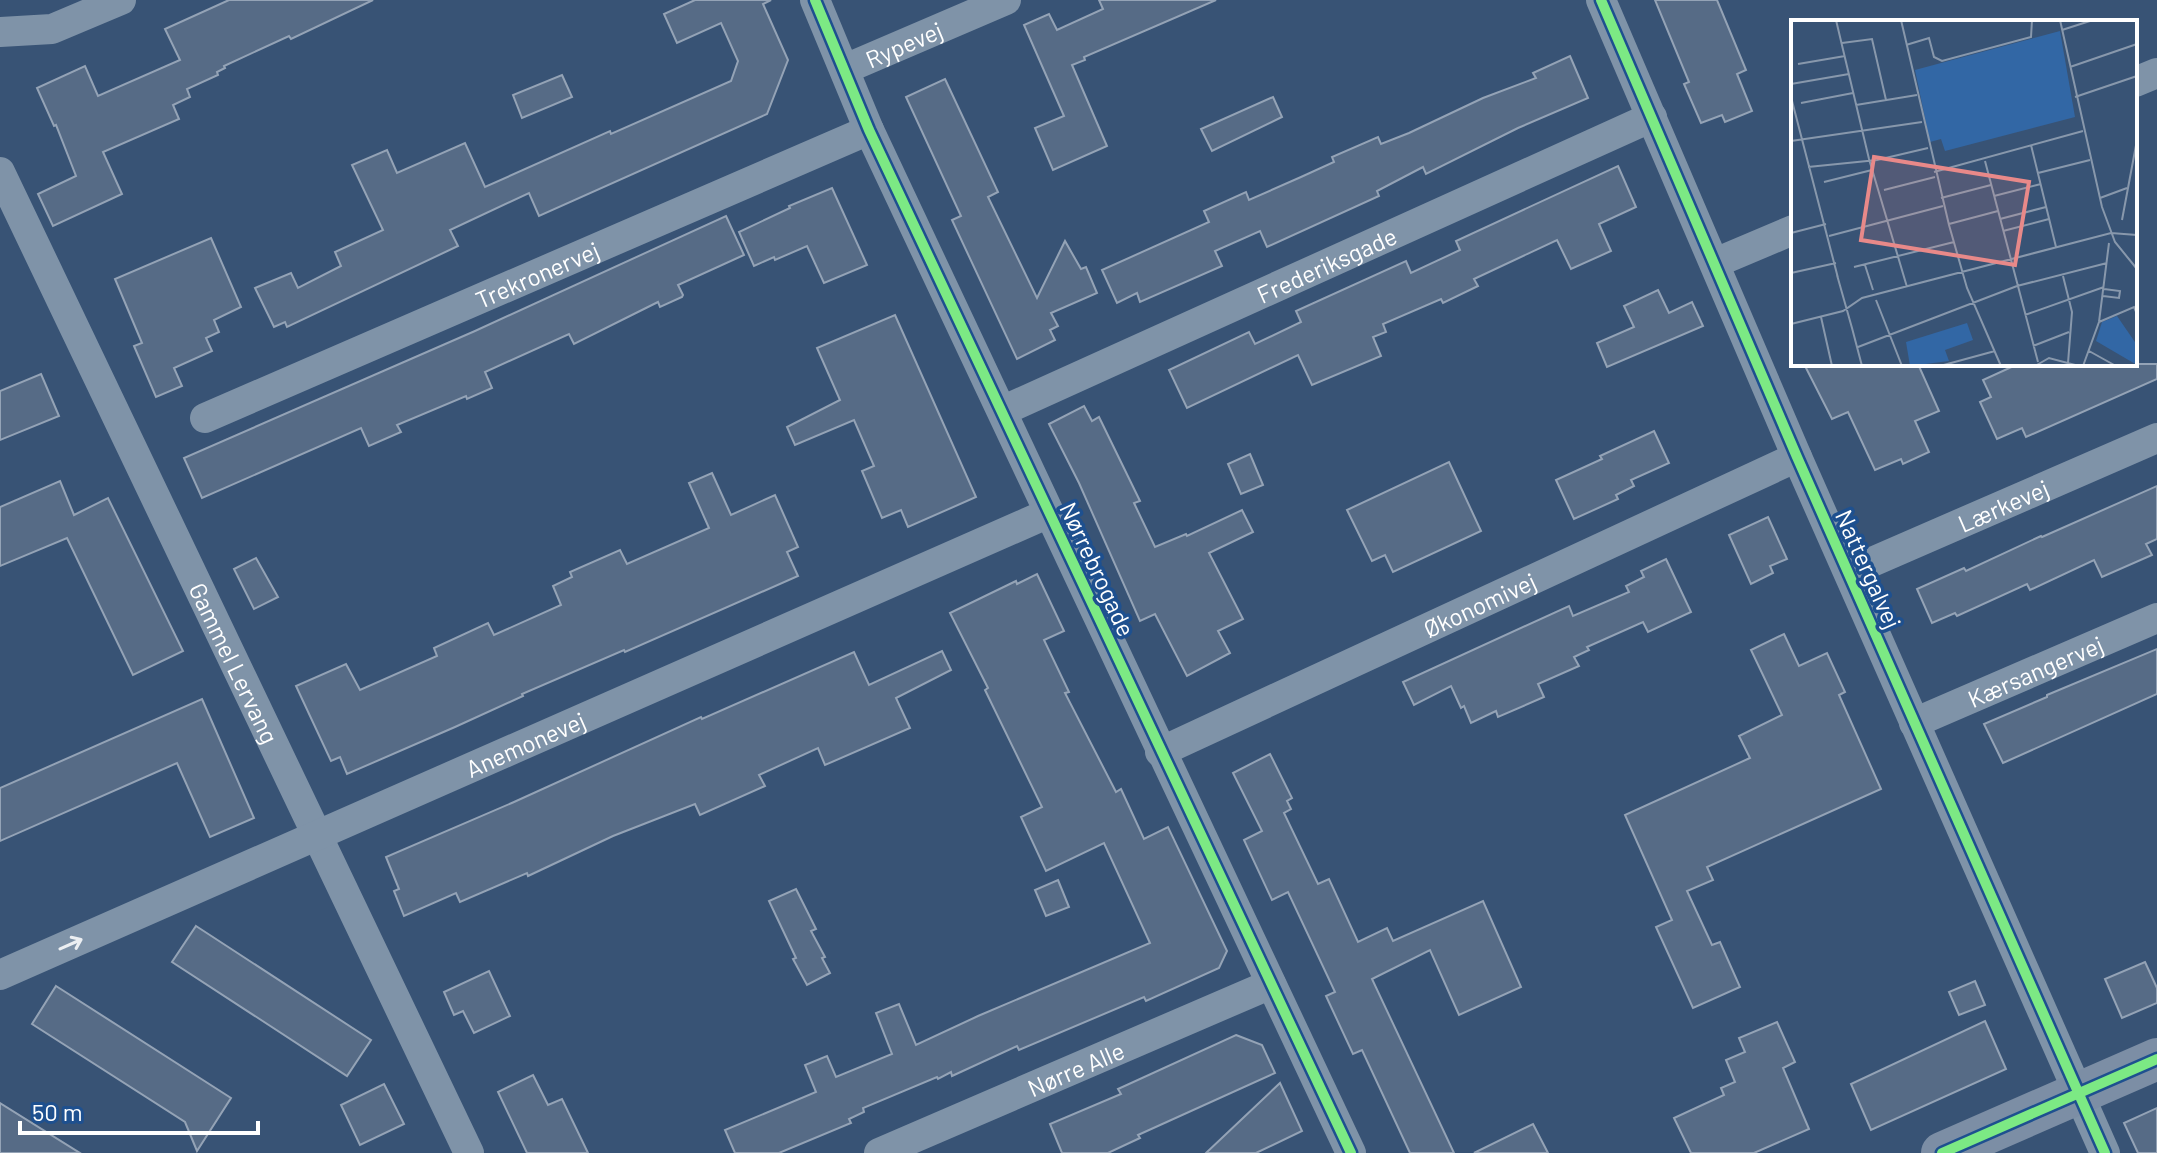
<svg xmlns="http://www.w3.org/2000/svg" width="2157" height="1153" font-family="Barlow,sans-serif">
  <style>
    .building { fill: #566b86; stroke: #94a3b6; stroke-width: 2 }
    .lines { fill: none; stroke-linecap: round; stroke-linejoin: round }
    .street { stroke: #7f93a8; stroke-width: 30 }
    .secondary { stroke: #7c8ea5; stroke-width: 42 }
    .cycleway-casing { stroke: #1e508f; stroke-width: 15 }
    .cycleway { stroke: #7ce984; stroke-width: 10 }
    .oneway { stroke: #eceff2 }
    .labels { text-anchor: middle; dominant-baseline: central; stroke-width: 7; stroke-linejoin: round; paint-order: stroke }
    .street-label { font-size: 24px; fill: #fff; stroke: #1e508f }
    .inset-road { fill: none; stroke: #8898ac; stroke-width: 2 }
    .view { fill: #e88989; fill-opacity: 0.15; stroke: #e88989; stroke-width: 4 }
    .inset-edge { fill: none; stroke: #fff; stroke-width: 4 }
  </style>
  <rect width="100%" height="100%" fill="#385375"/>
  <g class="building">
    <polygon points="229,0 373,0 291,39 289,36 224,66 225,68 217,72 218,75 187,89 190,97 173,105 179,119 103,152 122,194 53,226 38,194 76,176 56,125 54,126 37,88 85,66 98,96 180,60 165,29"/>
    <polygon points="695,0 771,0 763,4 788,60 767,114 539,216 529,193 450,230 458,246 287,327 285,322 274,327 255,288 291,273 298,288 341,266 335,252 383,230 352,165 387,150 397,173 465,143 485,187 610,131 611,134 731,81 738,61 721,23 677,43 664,14"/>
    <polygon points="1099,0 1216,0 1084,57 1085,60 1072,65 1107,146 1053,170 1035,128 1064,116 1024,25 1049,14 1057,30 1103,9"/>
    <polygon points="1655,0 1717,0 1746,70 1737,74 1752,111 1725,122 1722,115 1701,123 1684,84 1689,82"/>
    <polygon points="1570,56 1588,98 1518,128 1426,174 1423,167 1377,191 1379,196 1267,247 1260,231 1215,251 1222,266 1140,302 1137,293 1117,303 1102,270 1209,222 1204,211 1246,192 1249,200 1301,177 1334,162 1332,157 1378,137 1381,144 1409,133 1483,98 1536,78 1533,73"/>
    <polygon points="562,75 572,97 522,118 513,95"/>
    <polygon points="945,79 998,192 988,197 1037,298 1065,241 1081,269 1086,267 1097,293 1051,313 1058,326 1050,330 1055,340 1017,359 952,220 961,216 906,97"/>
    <polygon points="1273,97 1282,117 1212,151 1201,129"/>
    <polygon points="1618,166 1636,207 1599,224 1611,251 1571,269 1557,240 1474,279 1478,286 1443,303 1441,299 1383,324 1386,332 1373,337 1381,356 1312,385 1298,355 1187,408 1169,370 1249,332 1255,344 1301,322 1296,311 1406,261 1411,273 1460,250 1456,241"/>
    <polygon points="832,188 867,265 824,283 807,246 775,260 774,257 754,266 739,232 790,208 789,206"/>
    <polygon points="726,216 744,255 678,285 683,295 682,297 660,307 658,302 574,344 569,334 485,372 492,388 467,399 466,396 397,425 401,432 369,446 361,428 202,498 184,458 475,331"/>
    <polygon points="211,238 241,307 214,320 219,332 206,338 212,351 174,368 182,386 156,397 134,346 142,343 115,279"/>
    <polygon points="1658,290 1669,313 1692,302 1703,326 1607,367 1597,343 1634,327 1624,306"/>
    <polygon points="895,315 976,497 908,527 901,510 882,518 862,471 874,466 854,420 795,445 787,427 840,400 817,348"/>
    <polygon points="1804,364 1918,364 1939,411 1915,421 1929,452 1903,464 1901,459 1875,470 1848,412 1832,419"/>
    <polygon points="2018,364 2157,364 2157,379 2026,437 2022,428 1997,439 1980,402 1991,397 1983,380"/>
    <polygon points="41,374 59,416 0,440 0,391"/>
    <polygon points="1084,406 1092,421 1099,417 1140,501 1134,503 1155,547 1186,534 1187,536 1242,510 1253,532 1209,553 1243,619 1218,631 1230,653 1187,676 1155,614 1140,621 1079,483 1049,424"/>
    <polygon points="1654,431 1669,463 1631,480 1634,486 1616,495 1618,499 1574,519 1556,480 1602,459 1600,456"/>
    <polygon points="1250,454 1263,485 1241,494 1228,464"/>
    <polygon points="1449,462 1481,531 1393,572 1385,555 1372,561 1347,510"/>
    <polygon points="712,473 731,515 775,495 798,547 787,552 798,576 625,652 624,650 522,694 523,696 455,727 347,774 340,757 331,761 296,686 346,664 360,690 437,656 434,648 488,623 494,635 561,605 553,586 572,577 570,572 620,550 627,564 709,528 689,483"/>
    <polygon points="60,481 74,515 108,498 183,651 133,675 67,538 0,566 0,507"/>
    <polygon points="2157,486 2157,539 2146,544 2152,555 2102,577 2094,560 2030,590 2027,584 1957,616 1955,613 1932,623 1917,589 1964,568 1966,571 2041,536 2042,537"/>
    <polygon points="1768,517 1787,559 1770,566 1773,573 1751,584 1729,535"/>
    <polygon points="256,558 278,597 254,609 234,569"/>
    <polygon points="1666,559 1691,612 1648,632 1643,622 1587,647 1589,650 1574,657 1579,666 1538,684 1544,697 1498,717 1496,711 1471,723 1464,706 1461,708 1451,686 1414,705 1403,682 1569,606 1573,616 1629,592 1626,586 1644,577 1641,571"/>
    <polygon points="1037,574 1064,631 1044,640 1069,692 1065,693 1116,792 1121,789 1144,839 1168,827 1227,951 1219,968 1146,1001 1144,997 1019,1050 1017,1046 952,1076 951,1072 938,1079 937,1077 863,1108 864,1112 849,1119 851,1123 779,1153 735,1153 725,1130 816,1092 805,1065 827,1056 836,1077 892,1054 876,1013 899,1004 916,1045 978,1016 1150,943 1104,843 1046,871 1021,817 1042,807 985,690 988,688 950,613 1016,581 1017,584"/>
    <polygon points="1784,634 1799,666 1827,653 1845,692 1839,695 1881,789 1707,867 1713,880 1687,891 1712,945 1720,942 1740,987 1693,1008 1656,927 1672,920 1625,815 1750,758 1739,736 1782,715 1751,650"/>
    <polygon points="2157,649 2157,694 2003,763 1984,724 2047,697 2047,695"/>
    <polygon points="942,651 951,670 896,698 910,728 825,765 818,748 759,775 765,786 700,815 695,804 613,836 528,876 527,873 460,902 456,893 404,916 394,891 399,889 386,857 514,802 701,717 702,719 854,652 869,685"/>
    <polygon points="202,699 254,818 210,837 177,763 0,841 0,788"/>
    <polygon points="1270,754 1292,798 1287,801 1291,809 1284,813 1318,884 1329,879 1358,942 1387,928 1393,941 1483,901 1521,987 1459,1015 1430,950 1372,979 1454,1153 1410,1153 1362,1050 1353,1054 1326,996 1335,992 1288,892 1272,900 1244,840 1262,831 1233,773"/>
    <polygon points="1058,880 1069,907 1046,916 1035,890"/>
    <polygon points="796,889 816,929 811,931 825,957 822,958 830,973 807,985 793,959 796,958 769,901"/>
    <polygon points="196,926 371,1040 347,1076 172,962"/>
    <polygon points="2145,962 2157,988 2157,1003 2122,1018 2105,979"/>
    <polygon points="489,971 510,1016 474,1033 463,1011 454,1015 444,992"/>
    <polygon points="1975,981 1985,1005 1959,1015 1949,992"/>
    <polygon points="56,986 231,1098 197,1151 185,1122 32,1024"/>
    <polygon points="1985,1021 2006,1069 1871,1130 1851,1084"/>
    <polygon points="1777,1022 1795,1062 1783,1068 1809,1129 1754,1153 1691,1153 1674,1118 1724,1095 1721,1088 1735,1082 1726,1060 1745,1052 1739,1038"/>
    <polygon points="1236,1035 1262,1045 1275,1073 1138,1135 1140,1138 1108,1153 1062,1153 1050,1124 1121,1094 1118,1089"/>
    <polygon points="533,1075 548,1105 562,1099 588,1153 527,1153 498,1092"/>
    <polygon points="1280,1083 1302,1131 1256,1153 1206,1153"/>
    <polygon points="384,1084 404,1124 360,1145 341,1105"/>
    <polygon points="0,1103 80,1153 0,1153"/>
    <polygon points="2157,1108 2157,1153 2138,1153 2124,1123"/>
    <polygon points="1533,1124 1548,1153 1474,1153"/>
  </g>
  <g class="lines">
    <g class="street">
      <polyline points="815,0 869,130 1351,1153"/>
      <polyline points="1601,0 1797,457 2105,1153"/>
      <polyline points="0,32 52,29 121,0"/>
      <path id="s1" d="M845 69 1006 0"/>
      <polyline points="2135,82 2157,73"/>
      <path id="s2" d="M0 172 469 1153"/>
      <polyline points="1715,263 1793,230"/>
      <path id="s3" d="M1002 411 1652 117"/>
      <path id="s4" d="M205 418 869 130"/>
      <path id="s5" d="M1849 572 2157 438"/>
      <path id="s6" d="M1914 723 2157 618"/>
      <path id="s7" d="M1160 752 1797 457"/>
      <path id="s8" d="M0 975 1049 513"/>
      <path id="s9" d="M879 1153 1271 984"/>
    </g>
    <polyline class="secondary" points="1942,1153 2157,1059"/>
    <defs>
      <g id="cycleway">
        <polyline points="815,0 869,130 1351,1153"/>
        <polyline points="1601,0 1797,457 2105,1153"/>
        <polyline points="1942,1153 2157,1059"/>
      </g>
    </defs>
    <use href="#cycleway" class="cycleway-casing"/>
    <use href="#cycleway" class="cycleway"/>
  </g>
  <defs><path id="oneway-shaft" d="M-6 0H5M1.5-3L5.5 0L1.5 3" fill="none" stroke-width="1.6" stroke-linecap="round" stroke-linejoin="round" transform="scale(2)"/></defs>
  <use class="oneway" href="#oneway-shaft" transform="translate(71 944) rotate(-24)"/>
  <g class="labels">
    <g class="street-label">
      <text stroke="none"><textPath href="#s1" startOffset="64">Rypevej</textPath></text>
      <text stroke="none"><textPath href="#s3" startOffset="356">Frederiksgade</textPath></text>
      <text stroke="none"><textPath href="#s4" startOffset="362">Trekronervej</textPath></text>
      <text stroke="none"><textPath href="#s5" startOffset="168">Lærkevej</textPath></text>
      <text transform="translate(1098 569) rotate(65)">Nørrebrogade</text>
      <text transform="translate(1869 569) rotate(66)">Nattergalvej</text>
      <text stroke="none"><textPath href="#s7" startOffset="352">Økonomivej</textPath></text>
      <text stroke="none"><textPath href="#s2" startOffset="544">Gammel Lervang</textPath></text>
      <text stroke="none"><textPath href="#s6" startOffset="132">Kærsangervej</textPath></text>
      <text stroke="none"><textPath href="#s8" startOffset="574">Anemonevej</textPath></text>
      <text stroke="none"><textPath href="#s9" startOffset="214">Nørre Alle</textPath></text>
    </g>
  </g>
  <g transform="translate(1791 20)">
    <rect width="346" height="346" fill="#385375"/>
    <path d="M269 11 284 97 154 131 150 119 139 122 124 50ZM326 296 346 325V345L305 321 311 302ZM176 303 182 320 154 330 158 341 119 346 115 322Z" fill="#3267a5"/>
    <path class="inset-road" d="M45 0 78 139 116 267M110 0 158 205 176 268 210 346M269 0 311 187 324 222 346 249M271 10 302 0M51 23 81 19 95 80M115 25 138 18 143 37 151 41 240 17 241 0M7 44 54 36M279 47 346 24M0 64 58 54M0 77 47 258M284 77 346 56M10 83 62 73M65 85 126 75M0 121 131 102M240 125 265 227M194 141 247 342M17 147 86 140 137 128M143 152 292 111M247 153 299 140M33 162 81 150M93 170 144 157M203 176 250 164M150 178 200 165M309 178 336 168M209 199 255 187M331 200 346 120M158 204 207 191M212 211 258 199M0 213 35 204M38 216 152 186M74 245 82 270M63 247 163 222M0 253 45 243M46 255 61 308M272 256 281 292 277 343M312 276 328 278 329 271 313 269M85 280 111 346M234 295 313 267M30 297 41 346M308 302 343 287 346 294M0 304 52 291 71 278 320 213 346 215M61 308 71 346M242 326 278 312M67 327 226 266 316 243M298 331 325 346M149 346 204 331M244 346 258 338 288 346M292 346 308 302 318 223"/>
    <path class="view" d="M83 137 238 162 224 245 70 220Z"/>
    <rect width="346" height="346" class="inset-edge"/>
  </g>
  <path d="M20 1121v12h238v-12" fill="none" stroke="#ffffff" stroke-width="4"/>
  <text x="32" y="1121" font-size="24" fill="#ffffff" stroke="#1e508f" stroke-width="6" paint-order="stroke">50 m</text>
</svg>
